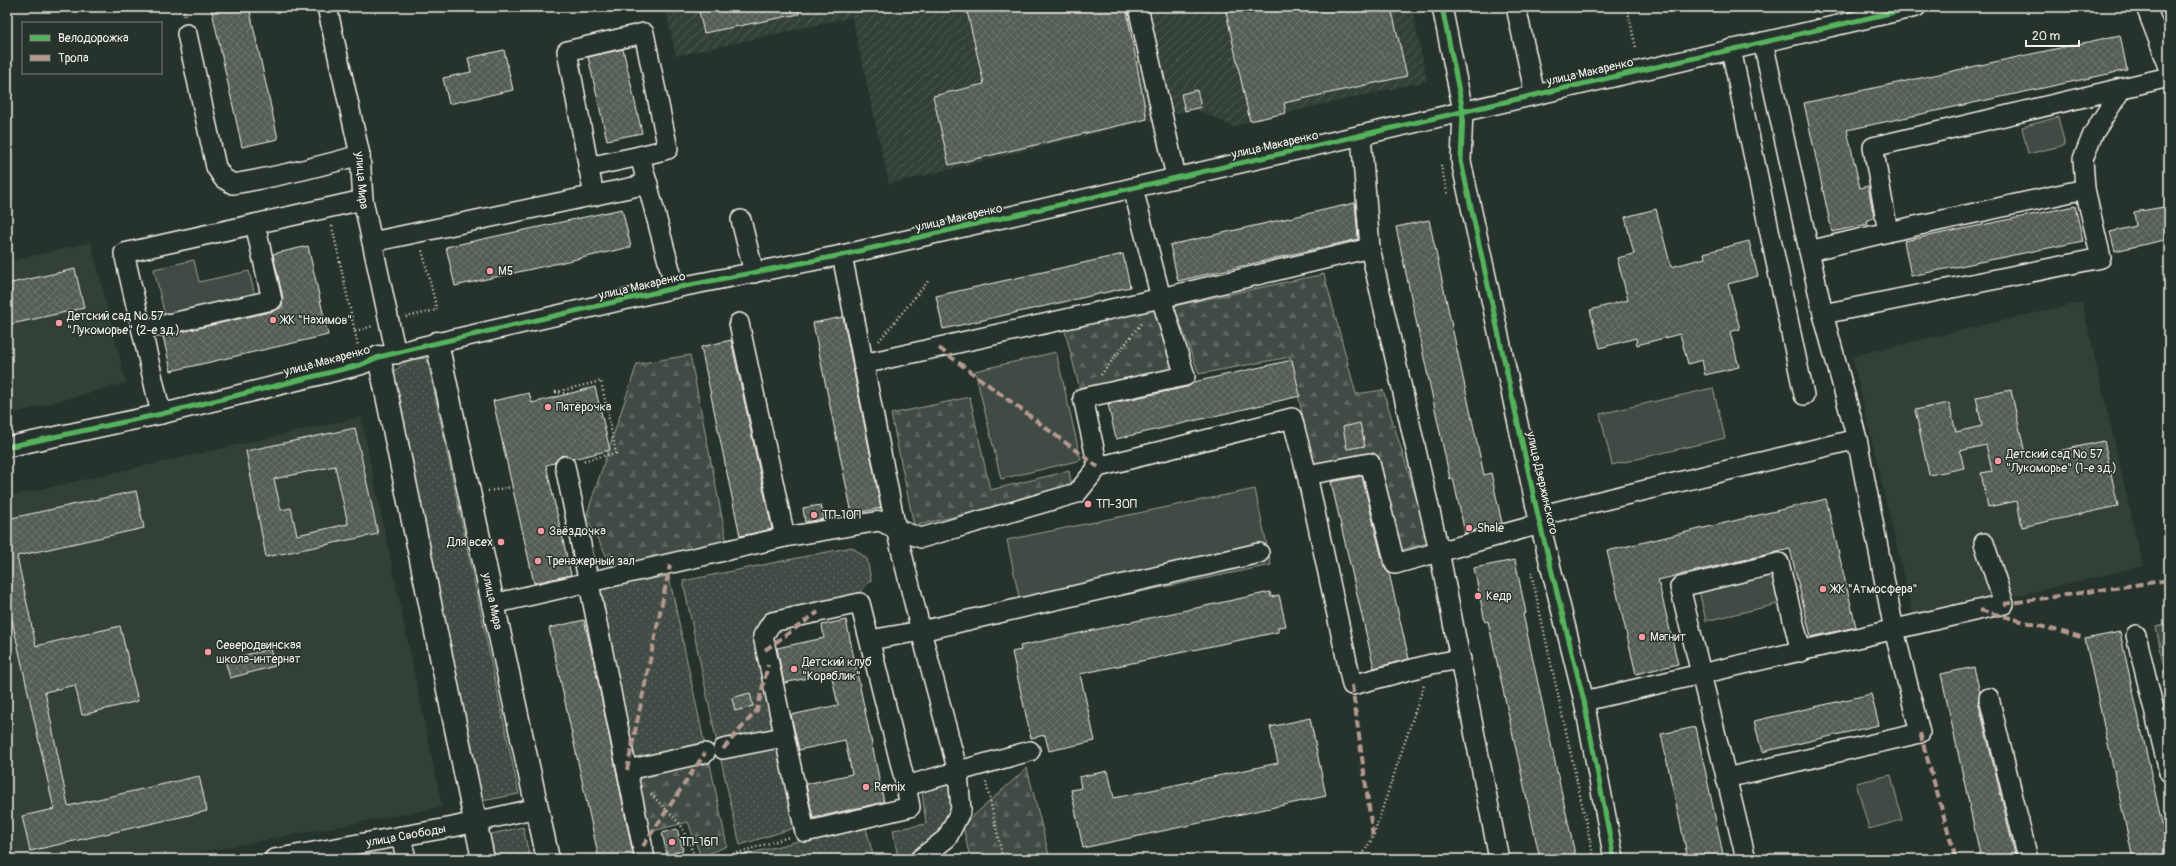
<svg xmlns="http://www.w3.org/2000/svg" width="2176" height="866" font-family="Pangolin,sans-serif">
  <style>
    .built { fill: #333f39 }
    .industrial { fill: url(#industrial-furrows) }
    .grass { fill: url(#grass-dots); stroke: #9a9e96 }
    .forest { fill: url(#forest-firs); stroke: #9a9e96 }
    .park { fill: #414b45; stroke: #9a9e96 }
    .building { fill: url(#building-cross-hatch); stroke: #f4f1e8; fill-rule: evenodd }
    .lines { fill: none; stroke-linecap: round; stroke-linejoin: round }
    .minor-casing { stroke: #f4f1e8; stroke-width: 22 }
    .major-casing { stroke: #f4f1e8; stroke-width: 25 }
    .path { stroke: #f4f1e8; stroke-width: 2.5; stroke-dasharray: 1 3; stroke-linecap: butt }
    .minor { stroke: #26332d; stroke-width: 19 }
    .major { stroke: #26332d; stroke-width: 22 }
    .quiet { stroke: #b69a8f; stroke-width: 4; stroke-dasharray: 8 4; stroke-linecap: butt }
    .cycleway-casing { stroke: #26332d; stroke-width: 8 }
    .cycleway { stroke: #56b35d; stroke-width: 5 }
    .poi-dot { fill: #ff9aa2; stroke: #26332d; stroke-width: 1.5 }
    .labels { text-anchor: middle; dominant-baseline: central; stroke-width: 3; stroke-linejoin: round; paint-order: stroke }
    .street-label { font-size: 12px; fill: #f4f1e8; stroke: #26332d }
    .poi-label { font-size: 12px; fill: #f4f1e8; stroke: #26332d; text-anchor: start }
  </style>
  <defs>
    <pattern id="industrial-furrows" width="10" height="10" patternUnits="userSpaceOnUse"><rect width="10" height="10" fill="#333f39"/><path d="M-1 1l2-2M0 10L10 0M9 11l2-2" fill="none" stroke="#515b56"/></pattern>
    <pattern id="grass-dots" width="8" height="8" patternUnits="userSpaceOnUse"><rect width="8" height="8" fill="#414b45"/><path d="M2 2h.1M6 6h.1" fill="none" stroke="#5d6560" stroke-width="1.8" stroke-linecap="round"/></pattern>
    <pattern id="forest-firs" width="22" height="20" patternUnits="userSpaceOnUse"><rect width="22" height="20" fill="#414b45"/><path d="M5 1l3.5 6h-7zM16 11l3.5 6h-7z" fill="#5d6560"/></pattern>
    <pattern id="building-cross-hatch" width="8" height="8" patternUnits="userSpaceOnUse"><rect width="8" height="8" fill="#525c55"/><path d="M0 0l8 8M0 8l8-8" fill="none" stroke="#6c746d"/></pattern>
  </defs>
  <rect width="100%" height="100%" fill="#26332d"/>
  <filter id="ink" filterUnits="userSpaceOnUse"><feTurbulence type="fractalNoise" baseFrequency=".025" numOctaves="2"/><feDisplacementMap in="SourceGraphic" scale="8" xChannelSelector="R" yChannelSelector="G"/><feConvolveMatrix kernelMatrix="1 2 1 2 8 2 1 2 1" color-interpolation-filters="sRGB"/></filter>
  <g filter="url(#ink)">
    <g class="built">
      <polygon points="91,242 126,383 7,415 7,262"/>
      <polygon points="2082,302 2143,566 1914,620 1852,356"/>
      <polygon points="361,417 442,807 163,859 7,859 7,497"/>
    </g>
    <polygon class="industrial" points="665,7 1412,7 1427,81 1250,121 1234,127 1195,109 889,184 852,17 676,56"/>
    <g class="grass">
      <polygon points="427,358 519,794 482,801 392,373 409,360"/>
      <polygon points="852,547 867,559 871,580 859,593 767,616 775,730 717,743 683,581"/>
      <polygon points="669,576 705,746 632,763 598,588"/>
      <polygon points="778,744 797,827 740,845 720,756"/>
      <path d="M953 784C953 791 955 800 953 806 949 830 924 859 898 859L893 830 926 824 922 791Z"/>
      <polygon points="865,824 874,859 741,859 740,856"/>
      <polygon points="523,827 530,859 483,859 478,837"/>
    </g>
    <g class="forest">
      <polygon points="1324,274 1356,394 1383,390 1430,542 1395,552 1366,453 1313,464 1290,357 1199,374 1174,306"/>
      <polygon points="1155,303 1173,370 1081,394 1064,327"/>
      <polygon points="690,355 727,543 615,572 586,517 637,364"/>
      <polygon points="970,397 990,490 1069,471 1072,489 914,526 891,414"/>
      <polygon points="2169,624 2169,694 2156,627"/>
      <polygon points="709,759 727,846 701,857 688,822 645,833 637,773"/>
      <polygon points="1027,768 1050,859 970,859 963,825"/>
    </g>
    <g class="park">
      <polygon points="2058,117 2065,145 2028,154 2022,127"/>
      <polygon points="194,260 199,282 249,271 255,296 165,316 154,269"/>
      <polygon points="1056,352 1081,460 1001,479 975,371"/>
      <polygon points="1713,388 1725,438 1612,465 1600,414"/>
      <polygon points="1255,489 1271,565 1023,616 1007,540"/>
      <polygon points="1775,573 1782,603 1706,621 1699,591"/>
      <polygon points="1891,775 1902,820 1869,829 1856,783"/>
    </g>
    <g class="building">
      <polygon points="211,7 249,7 278,139 242,147"/>
      <polygon points="698,7 799,7 799,14 704,33"/>
      <polygon points="966,7 1126,7 1147,119 949,165 933,96 984,84"/>
      <polygon points="1225,7 1391,7 1407,76 1284,103 1286,113 1250,121"/>
      <polygon points="2120,35 2127,70 1847,130 1860,188 1868,186 1874,218 1867,220 1868,224 1832,232 1804,103"/>
      <polygon points="623,49 642,133 607,140 588,57"/>
      <polygon points="504,50 513,90 449,104 443,78 471,72 468,58"/>
      <polygon points="1197,90 1201,107 1185,111 1181,94"/>
      <polygon points="1355,203 1358,239 1178,281 1170,245"/>
      <polygon points="2075,206 2083,241 1911,276 1904,241"/>
      <polygon points="2164,207 2169,239 2115,251 2110,232 2136,226 2134,212"/>
      <polygon points="622,209 631,247 455,286 446,247"/>
      <polygon points="1656,209 1671,267 1705,258 1704,253 1749,241 1758,276 1728,284 1740,329 1730,332 1739,367 1705,375 1702,360 1688,364 1680,334 1637,345 1636,338 1600,348 1590,310 1628,300 1617,258 1634,254 1625,217"/>
      <polygon points="1429,220 1484,475 1491,473 1502,523 1465,533 1453,478 1450,479 1396,227"/>
      <polygon points="308,246 328,335 171,371 163,336 274,311 282,307 283,298 273,254"/>
      <polygon points="1123,254 1130,287 943,329 936,296"/>
      <polygon points="75,269 84,308 7,325 7,284"/>
      <polygon points="843,317 881,508 852,514 813,323"/>
      <polygon points="731,340 772,529 740,536 701,347"/>
      <polygon points="1292,360 1300,396 1116,439 1108,404 1187,387 1194,382"/>
      <polygon points="595,387 610,450 573,459 562,455 554,463 546,465 571,575 534,583 493,401 529,393 532,403"/>
      <polygon points="2011,390 2026,458 2104,441 2118,506 2022,527 2017,501 1988,507 1981,473 1992,471 1986,445 1960,451 1964,468 1929,475 1915,410 1949,403 1956,432 1982,426 1976,397"/>
      <polygon points="1360,423 1365,446 1347,449 1343,427"/>
      <path d="M355 428 378 534 266 557 246 451ZM335 466 348 524 297 535 291 508 281 510 274 479Z"/>
      <polygon points="1362,476 1384,567 1389,573 1409,659 1374,668 1331,482"/>
      <polygon points="136,491 144,528 17,556 36,646 120,626 138,701 82,715 75,685 45,692 68,806 199,776 207,811 30,851 22,816 54,809 12,620 7,620 7,519"/>
      <polygon points="1826,499 1856,627 1811,637 1790,549 1658,580 1678,664 1636,674 1607,551"/>
      <polygon points="821,505 824,519 805,522 803,508"/>
      <polygon points="1515,560 1526,613 1523,614 1576,859 1540,859 1488,621 1485,622 1474,568"/>
      <polygon points="1270,592 1271,597 1279,595 1286,626 1278,627 1278,632 1080,674 1095,741 1049,751 1045,735 1031,738 1012,652 1021,650 1020,646"/>
      <polygon points="584,620 596,671 634,859 599,859 549,628"/>
      <polygon points="846,620 884,802 813,818 806,784 852,774 845,740 799,750 791,715 838,705 831,673 784,683 777,648 824,638 822,625"/>
      <polygon points="2120,632 2169,856 2169,859 2133,859 2085,639"/>
      <polygon points="270,649 275,666 230,678 225,660"/>
      <polygon points="1974,667 1980,693 1978,701 2016,859 1981,859 1941,674"/>
      <polygon points="750,693 753,706 735,711 732,698"/>
      <polygon points="1871,694 1879,725 1762,752 1754,721"/>
      <polygon points="1310,718 1326,796 1083,848 1071,790 1081,788 1079,777 1108,771 1114,798 1278,763 1270,727"/>
      <polygon points="1696,727 1724,859 1688,859 1661,734"/>
      <polygon points="677,829 683,850 667,855 662,833"/>
    </g>
    <g class="lines">
      <defs>
        <g id="minor">
          <path id="s1" d="M327 7 360 155 363 200 396 354"/>
          <polyline points="1138,7 1176,177"/>
          <polyline points="1442,7 1463,111 1461,161 1538,516 1584,701 1614,859"/>
          <polyline points="1516,7 1535,95"/>
          <polyline points="2146,7 2169,67"/>
          <path d="M187 34 216 167 223 178 233 184C276 177 318 167 360 155"/>
          <polyline points="1731,49 1804,395"/>
          <polyline points="1361,135 1370,248 1439,551 1499,859"/>
          <polyline points="588,167 640,156"/>
          <polyline points="594,196 567,51 644,33 668,149 640,156 675,288"/>
          <polyline points="741,220 754,273"/>
          <polyline points="1888,232 2085,189 2083,159 2093,134 2122,88"/>
          <polyline points="372,242 648,184"/>
          <polyline points="1809,251 1888,232 1873,147 2169,77"/>
          <polyline points="842,255 896,529 921,631 870,640"/>
          <polyline points="1823,314 2101,258 2085,189"/>
          <polyline points="739,323 785,537"/>
          <polyline points="142,330 272,300 255,224"/>
          <polyline points="863,364 1161,298 1370,248"/>
          <polyline points="161,414 124,253 363,200"/>
          <polyline points="7,447 161,414 360,365 379,357 437,343 675,288 842,255 1916,7"/>
          <polyline points="565,466 645,859"/>
          <polyline points="1098,467 1083,398 1185,376 1161,298 1133,188"/>
          <polyline points="1538,516 1857,439"/>
          <polyline points="493,604 785,537 880,521 896,529 921,538 1077,493 1098,467 1292,418 1307,475"/>
          <polyline points="2136,635 2169,772"/>
          <polyline points="1461,659 1432,664 1352,685 1307,475 1370,463 1395,564 1540,524"/>
          <polyline points="1989,698 2028,859"/>
          <polyline points="1584,701 2004,604 1984,543"/>
          <polyline points="723,749 783,737"/>
          <polyline points="627,770 705,753"/>
          <polyline points="1726,778 1920,733 1894,630 1857,439 1823,314 1763,42"/>
          <polyline points="906,786 860,603 772,622 763,636 805,832 910,807 906,786 1030,751"/>
          <polyline points="401,836 406,859"/>
          <path id="s2" d="M274 859 453 827 537 808"/>
          <polyline points="920,859 947,838 961,810 958,772 921,631 1259,553"/>
          <polyline points="1746,859 1680,587 1779,563 1801,652"/>
        </g>
        <g id="major">
          <path id="s3" d="M437 343 548 859"/>
          <polyline points="379,357 483,859"/>
        </g>
      </defs>
      <use href="#minor" class="minor-casing"/>
      <use href="#major" class="major-casing"/>
      <g class="path">
        <polyline points="183,7 185,16"/>
        <polyline points="1627,7 1636,48"/>
        <polyline points="1441,165 1448,196"/>
        <polyline points="332,226 358,346"/>
        <polyline points="406,317 437,310 422,250"/>
        <polyline points="355,331 373,326"/>
        <polyline points="879,341 929,280"/>
        <polyline points="1101,375 1143,321"/>
        <polyline points="568,394 556,392 601,381 616,453 582,461"/>
        <polyline points="488,491 512,487"/>
        <polyline points="1531,572 1594,859"/>
        <polyline points="986,782 1003,859"/>
        <polyline points="651,794 681,825 696,859"/>
        <polyline points="718,859 789,837"/>
        <polyline points="1360,859 1373,837 1424,685"/>
      </g>
      <use href="#minor" class="minor"/>
      <use href="#major" class="major"/>
      <g class="quiet">
        <polyline points="939,348 1098,467"/>
        <polyline points="2004,604 2169,580"/>
        <polyline points="1980,610 2081,637"/>
        <polyline points="765,650 818,612"/>
        <polyline points="1352,685 1373,837"/>
        <polyline points="1920,733 1956,859"/>
        <polyline points="723,749 757,710 768,665"/>
        <polyline points="627,770 670,565"/>
        <polyline points="643,846 705,753"/>
      </g>
      <defs>
        <g id="cycleway">
          <polyline points="1442,7 1463,111 1461,161 1538,516 1584,701 1614,859"/>
          <polyline points="7,447 161,414 360,365 379,357 437,343 675,288 842,255 1916,7"/>
        </g>
      </defs>
      <use href="#cycleway" class="cycleway-casing"/>
      <use href="#cycleway" class="cycleway"/>
    </g>
  </g>
  <g class="poi-dot">
    <circle cx="490" cy="271" r="4"/>
    <circle cx="273" cy="320" r="4"/>
    <circle cx="59" cy="323" r="4"/>
    <circle cx="548" cy="407" r="4"/>
    <circle cx="1998" cy="461" r="4"/>
    <circle cx="1088" cy="504" r="4"/>
    <circle cx="814" cy="515" r="4"/>
    <circle cx="1469" cy="528" r="4"/>
    <circle cx="541" cy="531" r="4"/>
    <circle cx="501" cy="542" r="4"/>
    <circle cx="538" cy="561" r="4"/>
    <circle cx="1823" cy="589" r="4"/>
    <circle cx="1478" cy="596" r="4"/>
    <circle cx="1642" cy="637" r="4"/>
    <circle cx="208" cy="652" r="4"/>
    <circle cx="794" cy="669" r="4"/>
    <circle cx="866" cy="787" r="4"/>
    <circle cx="672" cy="842" r="4"/>
  </g>
  <g class="labels">
    <g class="street-label">
      <text transform="translate(1590 72) rotate(-13)">улица Макаренко</text>
      <text transform="translate(1275 145) rotate(-13)">улица Макаренко</text>
      <text stroke="none"><textPath href="#s1" startOffset="177">улица Мира</textPath></text>
      <text transform="translate(959 218) rotate(-13)">улица Макаренко</text>
      <text transform="translate(642 286) rotate(-13)">улица Макаренко</text>
      <text transform="translate(327 361) rotate(-15)">улица Макаренко</text>
      <text transform="translate(1542 483) rotate(77)">улица Дзержинского</text>
      <text stroke="none"><textPath href="#s3" startOffset="264">улица Мира</textPath></text>
      <text stroke="none"><textPath href="#s2" startOffset="134">улица Свободы</textPath></text>
    </g>
    <g class="poi-label">
      <text x="498" y="271">М5</text>
      <text x="67" y="316">Детский сад № 57<tspan x="67" dy="14">"Лукоморье" (2-е зд.)</tspan></text>
      <text x="281" y="320">ЖК "Нахимов"</text>
      <text x="556" y="407">Пятёрочка</text>
      <text x="2006" y="454">Детский сад № 57<tspan x="2006" dy="14">"Лукоморье" (1-е зд.)</tspan></text>
      <text x="1096" y="504">ТП-30П</text>
      <text x="822" y="515">ТП-10П</text>
      <text x="1477" y="528">Shale</text>
      <text x="549" y="531">Звёздочка</text>
      <text x="493" y="542" text-anchor="end">Для всех</text>
      <text x="546" y="561">Тренажерный зал</text>
      <text x="1831" y="589">ЖК "Атмосфера"</text>
      <text x="1486" y="596">Кедр</text>
      <text x="1650" y="637">Магнит</text>
      <text x="216" y="645">Северодвинская<tspan x="216" dy="14">школа-интернат</tspan></text>
      <text x="802" y="662">Детский клуб<tspan x="802" dy="14">"Кораблик"</tspan></text>
      <text x="874" y="787">Remix</text>
      <text x="680" y="842">ТП-16П</text>
    </g>
  </g>
  <rect width="2176" height="866" fill="none" stroke="#26332d" stroke-width="24"/>
  <rect x="12" y="12" width="2152" height="842" fill="none" stroke="#f4f1e8" stroke-width="1.5" filter="url(#ink)"/>
  <rect x="22" y="22" width="140" height="52" fill="#26332d" stroke="#787f78"/>
  <rect x="30" y="35" width="20" height="6" fill="#56b35d" stroke="#787f78"/>
  <text x="58" y="42" font-size="12" fill="#f4f1e8">Велодорожка</text>
  <rect x="30" y="55" width="20" height="6" fill="#b69a8f" stroke="#787f78"/>
  <text x="58" y="62" font-size="12" fill="#f4f1e8">Тропа</text>
  <path d="M2026 40v6h53v-6" fill="none" stroke="#f4f1e8" stroke-width="2"/>
  <text x="2032" y="40" font-size="12" fill="#f4f1e8" stroke="#26332d" stroke-width="3" paint-order="stroke">20 m</text>
</svg>
